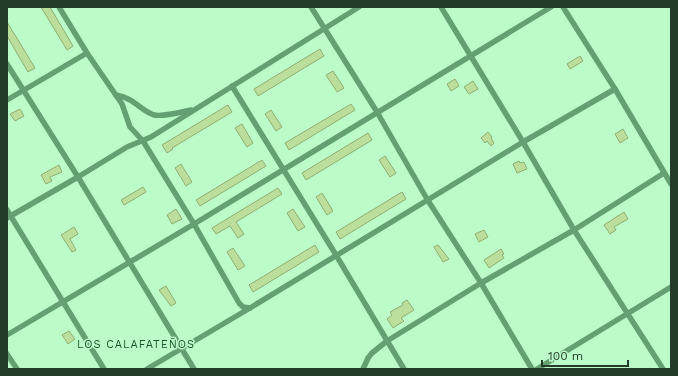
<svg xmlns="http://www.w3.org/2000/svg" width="678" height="376" font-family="'Work Sans',sans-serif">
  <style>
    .building { fill: #bcde9c; stroke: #8faf70 }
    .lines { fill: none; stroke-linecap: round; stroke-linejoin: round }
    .minor { stroke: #64a071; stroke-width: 5.5 }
    .labels { text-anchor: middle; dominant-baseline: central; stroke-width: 3; stroke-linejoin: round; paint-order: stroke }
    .neighbourhood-label { font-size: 11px; letter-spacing: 1px; fill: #17562c; stroke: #bcfcc9 }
  </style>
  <rect width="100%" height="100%" fill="#bcfcc9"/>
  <g class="building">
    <polygon points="41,7 50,7 73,46 67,50"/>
    <polygon points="7,22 35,68 28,72 7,36"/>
    <polygon points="320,49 324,56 258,96 254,89"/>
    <polygon points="580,56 583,61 570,69 567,64"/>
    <polygon points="333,71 344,88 337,92 326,75"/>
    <polygon points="455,79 459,86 451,91 447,84"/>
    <polygon points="473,81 478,89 469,94 464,87"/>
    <polygon points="351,104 355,110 289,150 285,143"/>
    <polygon points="228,105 232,112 172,148 173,149 167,153 162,145"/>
    <polygon points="20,109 24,116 15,121 10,114"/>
    <polygon points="271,110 282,127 276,131 265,114"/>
    <polygon points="242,124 253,143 247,147 235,128"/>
    <polygon points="623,129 628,138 620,143 615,134"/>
    <polygon points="488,132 492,137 491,138 494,143 491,146 487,141 485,143 481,138"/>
    <polygon points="368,133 372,140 306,180 302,173"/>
    <polygon points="385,156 396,173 390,177 379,160"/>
    <polygon points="262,160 266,166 200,206 196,200"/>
    <polygon points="519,161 520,163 524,162 527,169 517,173 513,164"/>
    <polygon points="181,164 192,182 186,186 175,168"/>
    <polygon points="59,165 62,172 50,177 52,181 46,184 41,175"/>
    <polygon points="143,187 146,192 124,205 121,200"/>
    <polygon points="278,188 282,194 236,222 244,234 238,238 230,226 216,234 212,228"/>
    <polygon points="402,192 406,199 340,239 336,232"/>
    <polygon points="322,193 333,211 327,215 316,197"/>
    <polygon points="176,209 182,219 172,224 167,215"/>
    <polygon points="293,209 305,227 298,231 287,213"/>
    <polygon points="624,212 628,219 614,227 616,230 610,234 604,225"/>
    <polygon points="74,227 78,234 70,239 76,250 72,252 61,235"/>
    <polygon points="484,230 488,237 479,242 475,234"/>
    <polygon points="315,245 319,252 253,292 249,285"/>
    <polygon points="438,245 449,259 443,262 434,247"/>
    <polygon points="233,248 245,266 238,270 227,252"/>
    <polygon points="501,249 504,254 502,255 504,258 489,268 484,260"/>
    <polygon points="166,286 176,303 171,306 159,290"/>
    <polygon points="407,300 414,310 401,318 404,321 393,328 387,319 392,315 390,312 403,305 402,303"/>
    <polygon points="69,331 75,339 68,344 62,335"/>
  </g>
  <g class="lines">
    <g class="minor">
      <polyline points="59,7 87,53 122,104 130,127 143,141 194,224 239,303 243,307 250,308"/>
      <polyline points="311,7 377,112 427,199 481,283 532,369"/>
      <polyline points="441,7 523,142 574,230 663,369"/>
      <polyline points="563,7 615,89 671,184"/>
      <polyline points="7,64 78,177 194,369"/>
      <polyline points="232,86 336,255 404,369"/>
      <path d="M116 95C134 98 140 110 154 115 164 117 181 112 191 110"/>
      <polyline points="7,100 87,53"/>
      <polyline points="7,210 104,369"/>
      <polyline points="7,218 78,177 127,147 151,137 359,7"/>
      <polyline points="7,335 194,224 551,7"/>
      <polyline points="7,354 17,369"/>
      <polyline points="147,369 250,308 523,142 615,89"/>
      <polyline points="363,369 368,358 372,353 387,341 481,283 574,230 664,173"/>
      <polyline points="537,369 671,287"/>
    </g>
  </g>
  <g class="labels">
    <g class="neighbourhood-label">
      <text x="136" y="344">LOS CALAFATEÑOS</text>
    </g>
  </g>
  <rect width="678" height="376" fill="none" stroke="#233c29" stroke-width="16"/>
  <path d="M542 360v6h86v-6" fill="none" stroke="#233c29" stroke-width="2"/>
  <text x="548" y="360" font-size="12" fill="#233c29" stroke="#bcfcc9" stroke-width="3" paint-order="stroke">100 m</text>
</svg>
